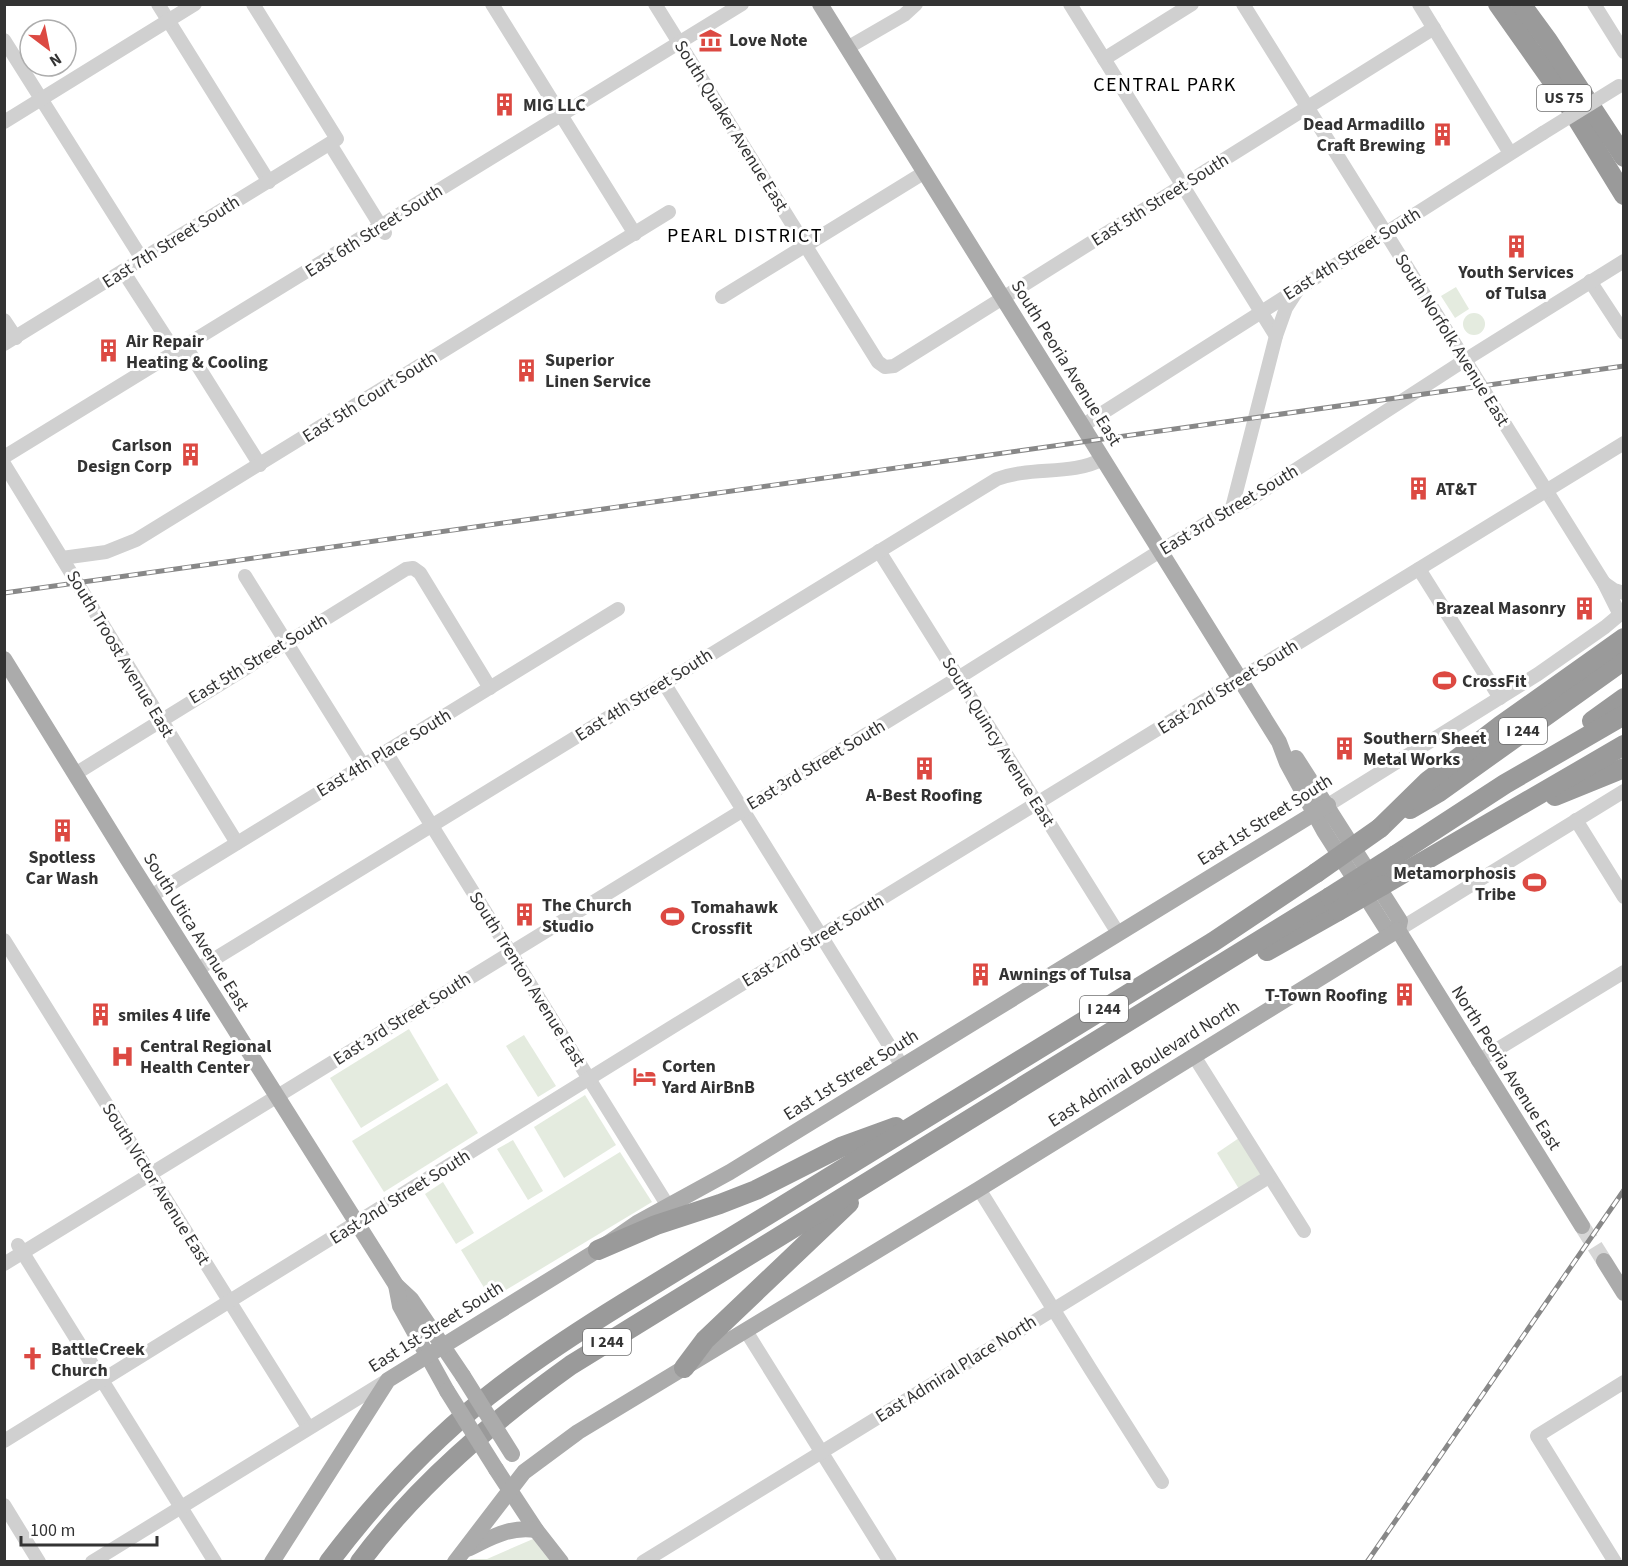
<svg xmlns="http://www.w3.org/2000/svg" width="1628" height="1566" font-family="'Source Sans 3',sans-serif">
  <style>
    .green { fill: #e4ebdf }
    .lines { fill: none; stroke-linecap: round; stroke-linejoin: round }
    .major-tunnel { stroke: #d6d6d6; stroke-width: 16; stroke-dasharray: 16 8; stroke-linecap: butt }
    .minor { stroke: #d0d0d0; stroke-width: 14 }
    .major { stroke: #ababab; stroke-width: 16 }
    .highway { stroke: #9a9a9a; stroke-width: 20 }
    .rail-casing { stroke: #888; stroke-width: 5 }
    .rail { stroke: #fff; stroke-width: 3; stroke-dasharray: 9; stroke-linecap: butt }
    .minor-bridge { stroke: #d0d0d0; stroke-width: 14 }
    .major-bridge { stroke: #ababab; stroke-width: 16 }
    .highway-bridge { stroke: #9a9a9a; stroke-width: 20 }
    .labels { text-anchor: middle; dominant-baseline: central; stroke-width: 6; stroke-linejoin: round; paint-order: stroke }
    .shield { fill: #fff; stroke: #707070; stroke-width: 1.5 }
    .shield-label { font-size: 16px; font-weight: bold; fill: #333 }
    .poi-label { font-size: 18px; font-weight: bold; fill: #333; stroke: #fff; text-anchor: start }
    .street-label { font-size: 18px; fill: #333; stroke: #fff }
    .neighbourhood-label { font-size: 20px; letter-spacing: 1.5px; fill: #000; stroke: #fff }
  </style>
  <rect width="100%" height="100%" fill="#fff"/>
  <g class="green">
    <polygon points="1456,287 1469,309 1455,318 1441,296"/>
    <circle cx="1474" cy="324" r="11"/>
    <polygon points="409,1029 439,1080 361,1128 330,1078"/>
    <polygon points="524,1035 556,1086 538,1097 506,1046"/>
    <polygon points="447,1083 478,1133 384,1192 352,1141"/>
    <polygon points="585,1095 616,1145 564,1178 534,1127"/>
    <polygon points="1239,1138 1261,1174 1239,1189 1217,1153"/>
    <polygon points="513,1140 543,1191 528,1200 497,1149"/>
    <polygon points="620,1152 652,1202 491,1299 461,1250"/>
    <polygon points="443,1182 474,1233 456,1244 425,1194"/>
    <polygon points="533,1539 550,1561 466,1562 471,1559 487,1559"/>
  </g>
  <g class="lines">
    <polyline class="major-tunnel" points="1582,1226 1604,1261"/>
    <g class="minor">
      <polyline points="158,4 269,182"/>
      <polyline points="492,4 635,234"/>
      <polyline points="655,4 878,362 885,367 894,366 1434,28"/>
      <polyline points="1070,4 1276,336"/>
      <polyline points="1243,4 1604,583 1620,615"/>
      <polyline points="1419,4 1510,153"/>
      <polyline points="1594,4 1624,52"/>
      <polyline points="4,40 142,259"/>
      <polyline points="847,48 904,15 916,4"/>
      <polyline points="1104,59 1192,4"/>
      <polyline points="4,122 195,4"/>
      <polyline points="330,144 385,233"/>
      <polyline points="123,271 176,353"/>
      <polyline points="1590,281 1624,333"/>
      <polyline points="722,297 925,172"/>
      <polyline points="4,320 16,338"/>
      <polyline points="4,344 337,139 253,4"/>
      <polyline points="186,347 260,465"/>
      <polyline points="1082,426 1543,133"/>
      <polyline points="4,457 742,4"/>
      <polyline points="4,464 237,843"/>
      <polyline points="1232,508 1276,336 1286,308 1297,291"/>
      <polyline points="879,551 1118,933"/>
      <polyline points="62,558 106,552 136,540 669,212"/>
      <polyline points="1419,569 1500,698"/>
      <polyline points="245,576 363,765"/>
      <polyline points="1604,583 1614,590 1624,593"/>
      <polyline points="664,683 902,1066"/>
      <polyline points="386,752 668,1206"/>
      <polyline points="75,774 406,569 413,568 420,573 490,688"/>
      <polyline points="1328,805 1538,674 1605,627 1624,611"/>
      <polyline points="1576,820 1624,897"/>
      <polyline points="151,896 618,609"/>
      <polyline points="1398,930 1624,791"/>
      <polyline points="4,940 308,1427"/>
      <path d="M198 969 997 479C1031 466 1071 476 1103 459"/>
      <polyline points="1194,1056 1304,1231"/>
      <polyline points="1478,1061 1624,972"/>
      <polyline points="979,1189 1091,1370 1162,1482"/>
      <polyline points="18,1245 215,1562"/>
      <polyline points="4,1264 958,678 1160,551 1232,508 1246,502 1465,360 1624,261"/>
      <polyline points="746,1331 890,1562"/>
      <polyline points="4,1441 677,1024 1624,443"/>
      <polyline points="4,1505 39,1562"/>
      <polyline points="92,1562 386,1381"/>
      <polyline points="643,1562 1269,1177"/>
      <polyline points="1615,1562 1537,1436 1624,1382"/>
    </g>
    <g class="major">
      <polyline points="820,4 1279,742 1287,763 1324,831 1387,930 1398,930"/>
      <polyline points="4,659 130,863 396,1285 411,1299 463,1376"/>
      <polyline points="1296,758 1400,921 1398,930"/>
      <polyline points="1398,930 1582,1226"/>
      <polyline points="1604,1261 1624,1293"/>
      <polyline points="396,1285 400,1306 447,1391"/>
      <polyline points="496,1469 536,1530 561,1562"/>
      <path d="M467 1549C491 1538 509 1526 536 1530"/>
      <polyline points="272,1562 388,1380 598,1250 637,1223 730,1172 1328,805"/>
      <polyline points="455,1562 524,1472 578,1432 979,1189 1398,930"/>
    </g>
    <g class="highway">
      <polyline points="1498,4 1565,99 1624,195"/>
      <polyline points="1521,4 1548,41 1624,157"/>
      <polyline points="1592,721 1624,698"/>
      <polyline points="1555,796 1624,768"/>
      <polyline points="1410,809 1439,792 1624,660"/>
      <polyline points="1380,828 1428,781 1500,726 1624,638"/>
      <polyline points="1396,855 1505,784 1624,715"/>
      <polyline points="1383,885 1624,745"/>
      <polyline points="1267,951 1338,911"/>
      <polyline points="598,1250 656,1225 720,1204 756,1190 841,1147 896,1127"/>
      <polyline points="684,1368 705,1340 849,1203"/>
      <path d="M329 1562C375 1501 428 1444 488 1396 531 1362 577 1332 624 1303L1213 942 1316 873"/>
      <path d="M360 1562C418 1484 493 1421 571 1365L1330 897"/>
    </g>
    <defs>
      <g id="rail">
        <polyline points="4,593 1624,366"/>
        <polyline points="1367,1562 1624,1190"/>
      </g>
    </defs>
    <use href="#rail" class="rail-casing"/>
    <use href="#rail" class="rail"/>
    <polyline class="minor-bridge" points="1543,133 1619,86"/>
    <g class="major-bridge">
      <polyline points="463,1376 512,1454"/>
      <polyline points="447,1391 496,1469"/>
    </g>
    <g class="highway-bridge">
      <polyline points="1316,873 1380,828"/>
      <polyline points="1330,897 1396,855"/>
      <polyline points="1338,911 1383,885"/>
    </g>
  </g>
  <defs>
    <symbol id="museum-bare" viewBox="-9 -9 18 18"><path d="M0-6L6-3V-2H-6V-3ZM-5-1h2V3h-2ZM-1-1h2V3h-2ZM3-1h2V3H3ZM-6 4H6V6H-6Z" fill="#dc4942" stroke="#fff" stroke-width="2.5" paint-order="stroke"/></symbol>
    <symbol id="building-bare" viewBox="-9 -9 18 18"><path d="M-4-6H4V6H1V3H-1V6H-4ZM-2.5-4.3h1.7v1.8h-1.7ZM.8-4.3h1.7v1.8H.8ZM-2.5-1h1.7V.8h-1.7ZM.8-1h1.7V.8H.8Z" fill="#dc4942" stroke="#fff" stroke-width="2.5" paint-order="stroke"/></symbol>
    <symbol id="stadium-bare" viewBox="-9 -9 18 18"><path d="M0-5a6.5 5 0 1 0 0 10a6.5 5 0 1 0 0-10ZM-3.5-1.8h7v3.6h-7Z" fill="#dc4942" stroke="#fff" stroke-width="2.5" paint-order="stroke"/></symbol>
    <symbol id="hospital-bare" viewBox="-9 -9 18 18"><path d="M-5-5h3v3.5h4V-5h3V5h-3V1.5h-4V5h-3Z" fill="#dc4942" stroke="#fff" stroke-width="2.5" paint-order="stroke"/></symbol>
    <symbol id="hotel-bare" viewBox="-9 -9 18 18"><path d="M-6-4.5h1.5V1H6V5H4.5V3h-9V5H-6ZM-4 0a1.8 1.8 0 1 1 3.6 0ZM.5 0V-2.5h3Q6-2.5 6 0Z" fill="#dc4942" stroke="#fff" stroke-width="2.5" paint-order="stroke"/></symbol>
    <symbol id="church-bare" viewBox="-9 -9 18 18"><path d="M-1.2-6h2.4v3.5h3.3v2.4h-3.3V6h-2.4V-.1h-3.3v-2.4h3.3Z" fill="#dc4942" stroke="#fff" stroke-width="2.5" paint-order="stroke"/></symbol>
  </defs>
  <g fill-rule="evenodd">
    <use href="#museum-bare" x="694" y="24" width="33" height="33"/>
    <use href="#building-bare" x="488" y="88" width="33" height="33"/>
    <use href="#building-bare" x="1426" y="118" width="33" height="33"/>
    <use href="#building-bare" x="1500" y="230" width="33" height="33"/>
    <use href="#building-bare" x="92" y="334" width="33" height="33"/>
    <use href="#building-bare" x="510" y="354" width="33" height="33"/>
    <use href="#building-bare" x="174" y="438" width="33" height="33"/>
    <use href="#building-bare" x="1402" y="472" width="33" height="33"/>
    <use href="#building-bare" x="1568" y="592" width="33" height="33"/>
    <use href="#stadium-bare" x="1428" y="664" width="33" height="33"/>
    <use href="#building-bare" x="1328" y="732" width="33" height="33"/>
    <use href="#building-bare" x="908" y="752" width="33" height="33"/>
    <use href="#building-bare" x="46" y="814" width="33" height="33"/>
    <use href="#stadium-bare" x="1518" y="866" width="33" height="33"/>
    <use href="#building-bare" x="508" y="898" width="33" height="33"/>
    <use href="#stadium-bare" x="656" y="900" width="33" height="33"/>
    <use href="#building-bare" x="964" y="958" width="33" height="33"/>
    <use href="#building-bare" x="1388" y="978" width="33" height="33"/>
    <use href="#building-bare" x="84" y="998" width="33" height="33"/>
    <use href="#hospital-bare" x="106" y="1040" width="33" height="33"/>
    <use href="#hotel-bare" x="628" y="1060" width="33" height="33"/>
    <use href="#church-bare" x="16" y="1342" width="33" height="33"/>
  </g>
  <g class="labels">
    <g class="shield">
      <rect x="1537" y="85" width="54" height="26" rx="4.5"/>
      <rect x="1499" y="718" width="48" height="26" rx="4.5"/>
      <rect x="1080" y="996" width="48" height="26" rx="4.5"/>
      <rect x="583" y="1329" width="48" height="26" rx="4.5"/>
    </g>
    <g class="shield-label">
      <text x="1564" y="98">US 75</text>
      <text x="1523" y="731">I 244</text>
      <text x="1104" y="1009">I 244</text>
      <text x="607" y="1342">I 244</text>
    </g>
    <g class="poi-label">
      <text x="729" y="40">Love Note</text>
      <text x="523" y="105">MIG LLC</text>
      <text x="1425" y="124" text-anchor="end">Dead Armadillo<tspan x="1425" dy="21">Craft Brewing</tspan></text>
      <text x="1516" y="272" text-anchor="middle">Youth Services<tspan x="1516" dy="21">of Tulsa</tspan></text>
      <text x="126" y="341">Air Repair<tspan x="126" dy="21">Heating &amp; Cooling</tspan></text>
      <text x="545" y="360">Superior<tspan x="545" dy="21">Linen Service</tspan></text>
      <text x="172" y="445" text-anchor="end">Carlson<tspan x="172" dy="21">Design Corp</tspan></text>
      <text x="1436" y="489">AT&amp;T</text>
      <text x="1566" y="608" text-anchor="end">Brazeal Masonry</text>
      <text x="1462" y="681">CrossFit</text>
      <text x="1363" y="738">Southern Sheet<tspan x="1363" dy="21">Metal Works</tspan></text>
      <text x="924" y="795" text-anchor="middle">A-Best Roofing</text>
      <text x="62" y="857" text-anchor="middle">Spotless<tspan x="62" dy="21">Car Wash</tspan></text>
      <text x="1516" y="873" text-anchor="end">Metamorphosis<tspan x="1516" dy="21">Tribe</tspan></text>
      <text x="542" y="905">The Church<tspan x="542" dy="21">Studio</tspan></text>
      <text x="691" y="907">Tomahawk<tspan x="691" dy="21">Crossfit</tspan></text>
      <text x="999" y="974">Awnings of Tulsa</text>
      <text x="1387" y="995" text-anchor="end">T-Town Roofing</text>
      <text x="118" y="1015">smiles 4 life</text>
      <text x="140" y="1046">Central Regional<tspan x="140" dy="21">Health Center</tspan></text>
      <text x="662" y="1066">Corten<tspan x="662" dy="21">Yard AirBnB</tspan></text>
      <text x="51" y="1349">BattleCreek<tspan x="51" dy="21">Church</tspan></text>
    </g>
    <g class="street-label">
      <text transform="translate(731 126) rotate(58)">South Quaker Avenue East</text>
      <text transform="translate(1160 200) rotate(-32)">East 5th Street South</text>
      <text transform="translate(374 231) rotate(-32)">East 6th Street South</text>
      <text transform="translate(171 242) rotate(-32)">East 7th Street South</text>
      <text transform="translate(1352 254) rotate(-32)">East 4th Street South</text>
      <text transform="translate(1452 340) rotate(58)">South Norfolk Avenue East</text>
      <text transform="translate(1066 363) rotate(58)">South Peoria Avenue East</text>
      <text transform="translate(370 397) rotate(-32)">East 5th Court South</text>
      <text transform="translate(1229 510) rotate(-31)">East 3rd Street South</text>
      <text transform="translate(120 654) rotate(59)">South Troost Avenue East</text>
      <text transform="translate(258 659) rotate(-31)">East 5th Street South</text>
      <text transform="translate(1228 687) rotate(-32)">East 2nd Street South</text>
      <text transform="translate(644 695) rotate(-32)">East 4th Street South</text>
      <text transform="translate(998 742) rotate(58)">South Quincy Avenue East</text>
      <text transform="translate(384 753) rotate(-31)">East 4th Place South</text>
      <text transform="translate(816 765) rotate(-31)">East 3rd Street South</text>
      <text transform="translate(1265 820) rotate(-32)">East 1st Street South</text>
      <text transform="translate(196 932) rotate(58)">South Utica Avenue East</text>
      <text transform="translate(813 941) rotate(-31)">East 2nd Street South</text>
      <text transform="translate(527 979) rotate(58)">South Trenton Avenue East</text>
      <text transform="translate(402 1019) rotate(-32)">East 3rd Street South</text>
      <text transform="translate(1144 1064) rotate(-32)">East Admiral Boulevard North</text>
      <text transform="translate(1506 1068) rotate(58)">North Peoria Avenue East</text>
      <text transform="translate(851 1075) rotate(-32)">East 1st Street South</text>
      <text transform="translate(156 1184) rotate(58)">South Victor Avenue East</text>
      <text transform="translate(400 1197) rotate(-32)">East 2nd Street South</text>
      <text transform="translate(436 1327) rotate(-32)">East 1st Street South</text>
      <text transform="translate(956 1369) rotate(-32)">East Admiral Place North</text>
    </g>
    <g class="neighbourhood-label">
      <text x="1165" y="85">CENTRAL PARK</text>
      <text x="745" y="236">PEARL DISTRICT</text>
    </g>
  </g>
  <rect width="1628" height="1566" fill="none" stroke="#333333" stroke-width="12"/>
  <g transform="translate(48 48) rotate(148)"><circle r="28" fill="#ffffff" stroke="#adadad" stroke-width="1.5"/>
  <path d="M0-4.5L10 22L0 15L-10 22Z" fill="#dc4942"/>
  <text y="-9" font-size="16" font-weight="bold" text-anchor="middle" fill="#333333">N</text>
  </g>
  <path d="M21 1536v9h136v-9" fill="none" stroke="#333333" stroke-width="3"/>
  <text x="30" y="1536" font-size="18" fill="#333333" stroke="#ffffff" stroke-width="4.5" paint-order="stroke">100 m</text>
</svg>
